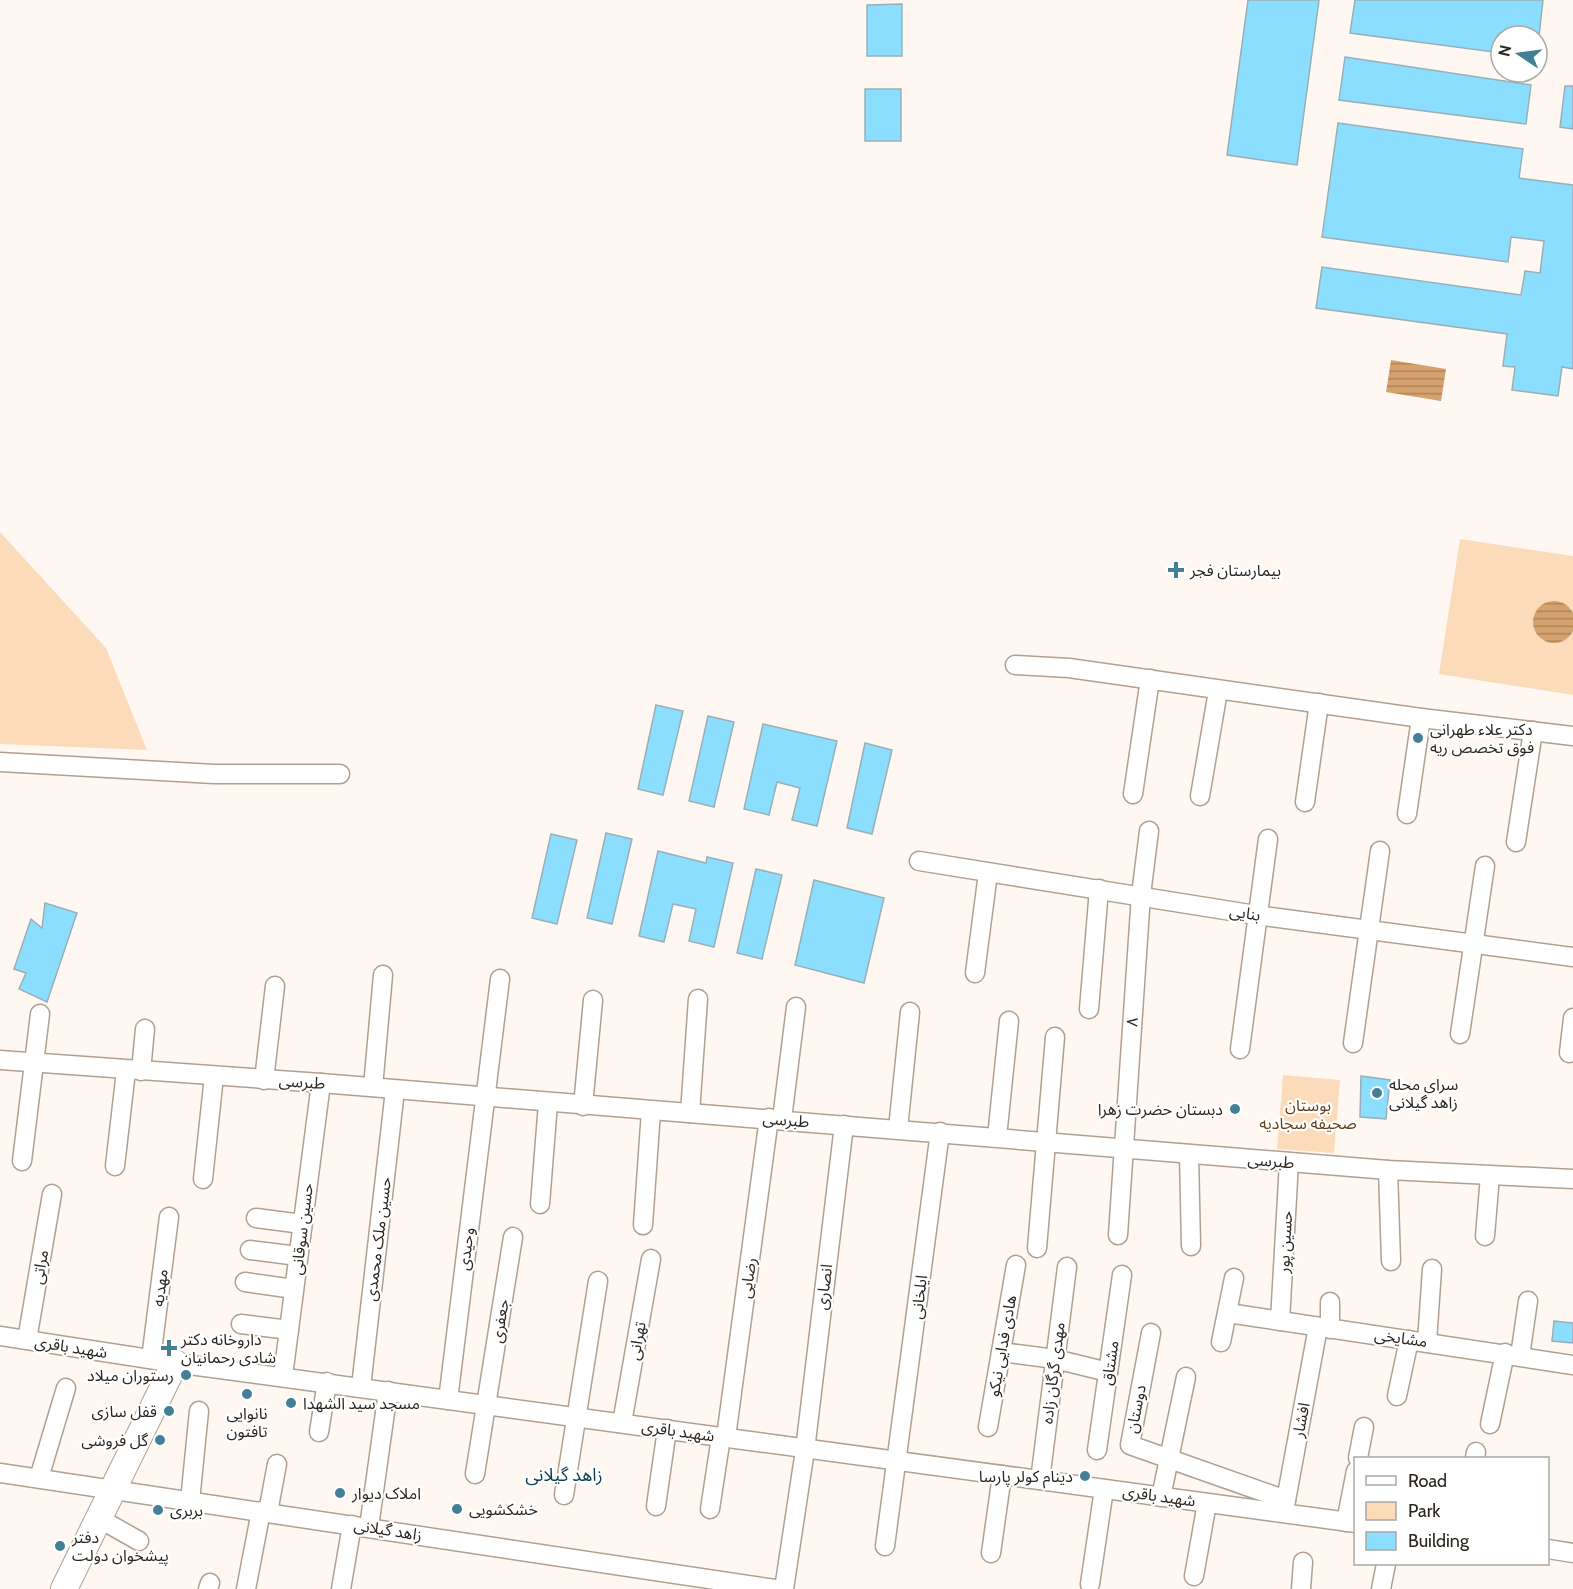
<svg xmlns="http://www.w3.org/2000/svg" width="1573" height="1589" font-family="Cabin,'Noto Sans Arabic',sans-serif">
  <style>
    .green { fill: #fcdbbb }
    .water { fill: url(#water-rules) }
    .building { fill: #8cdefe; stroke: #99afb7; stroke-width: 1.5 }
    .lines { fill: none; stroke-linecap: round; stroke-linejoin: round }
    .street-casing { stroke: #afa091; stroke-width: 21 }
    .secondary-casing { stroke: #afa091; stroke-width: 28 }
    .street { stroke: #fff; stroke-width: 18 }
    .secondary { stroke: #fff; stroke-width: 26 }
    .poi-dot { fill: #438097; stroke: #fff; stroke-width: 2 }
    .labels { text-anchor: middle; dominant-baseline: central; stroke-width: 4.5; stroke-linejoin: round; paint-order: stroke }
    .poi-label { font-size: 16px; fill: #2a251f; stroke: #fff; text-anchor: start }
    .street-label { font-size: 16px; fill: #2a251f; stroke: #fff }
    .park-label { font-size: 16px; fill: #623f17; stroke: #fff }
    .neighbourhood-label { font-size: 18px; fill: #083f50; stroke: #fff }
  </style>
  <defs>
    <pattern id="water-rules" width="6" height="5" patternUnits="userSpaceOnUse" patternTransform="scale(1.5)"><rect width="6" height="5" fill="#d5a26e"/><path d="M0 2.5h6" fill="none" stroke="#ad845a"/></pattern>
  </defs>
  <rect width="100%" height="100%" fill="#fff8f2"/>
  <g class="green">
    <polygon points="0,532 106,648 147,750 0,744"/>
    <polygon points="1460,539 1573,556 1573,695 1439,674"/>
    <polygon points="1283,1075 1340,1080 1334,1153 1277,1149"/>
  </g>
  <g class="water">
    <polygon points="1391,360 1446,369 1441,401 1386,392"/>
    <circle cx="1554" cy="622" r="21"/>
  </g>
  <g class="building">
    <polygon points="1248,0 1319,0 1297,165 1227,155"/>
    <polygon points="1355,0 1543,0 1539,36 1501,36 1501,53 1350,33"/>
    <polygon points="902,4 902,56 867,56 867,5"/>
    <polygon points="1345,57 1531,85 1526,124 1339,100"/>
    <polygon points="1565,86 1573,86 1573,129 1560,127"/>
    <rect x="865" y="89" width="36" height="52"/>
    <polygon points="1338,123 1523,149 1519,178 1573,185 1573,369 1562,367 1558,396 1512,390 1515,367 1503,366 1507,334 1316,308 1322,267 1521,295 1525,271 1540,273 1544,241 1511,237 1508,262 1322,237"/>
    <polygon points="656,705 683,711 663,795 638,789"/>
    <polygon points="708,716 734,722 714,807 689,801"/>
    <polygon points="763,724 837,741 817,826 792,820 800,788 777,782 769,815 744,809"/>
    <polygon points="865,743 892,750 872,834 847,828"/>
    <polygon points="606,833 632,839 612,924 587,918"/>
    <polygon points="551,834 577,840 557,924 532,918"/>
    <polygon points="658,851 706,863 707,857 733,863 714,947 689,941 696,909 673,904 664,942 639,936"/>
    <polygon points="756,869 782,875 762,959 737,953"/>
    <polygon points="814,880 884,898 864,983 795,965"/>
    <polygon points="45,903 77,913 47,1002 19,989 26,973 14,969 31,919 42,928"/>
    <polygon points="1361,1076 1390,1080 1386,1119 1360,1117"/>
    <polygon points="1554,1321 1573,1323 1573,1343 1552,1341"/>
  </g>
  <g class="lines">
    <defs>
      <g id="street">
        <polyline points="1015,665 1069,668 1421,718 1573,736"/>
        <polyline points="0,762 214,774 340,774"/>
        <polyline points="1133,794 1150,679"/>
        <polyline points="1200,796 1218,691"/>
        <polyline points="1305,802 1319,703"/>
        <polyline points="1407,814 1421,718"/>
        <polyline points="1516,842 1533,731"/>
        <polyline points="919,861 1256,915 1573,957"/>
        <polyline points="975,973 988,873"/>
        <polyline points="1089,1009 1099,889"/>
        <polyline points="1460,1034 1485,866"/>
        <polyline points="1353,1043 1380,851"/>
        <polyline points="1240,1049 1268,839"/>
        <polyline points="1569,1053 1573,1018"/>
        <polyline points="0,1060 321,1083 1388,1170 1573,1179"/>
        <polyline points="141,1071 145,1029"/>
        <polyline points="264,1080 275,986"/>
        <polyline points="373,1087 383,975"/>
        <polyline points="583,1106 593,1000"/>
        <polyline points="690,1113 698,999"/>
        <polyline points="782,1119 796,1007"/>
        <polyline points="898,1129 910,1012"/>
        <polyline points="997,1137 1009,1021"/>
        <polyline points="1189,1154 1191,1246"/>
        <polyline points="22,1161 40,1014"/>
        <polyline points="115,1166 126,1071"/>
        <polyline points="1388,1170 1391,1261"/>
        <polyline points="203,1179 214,1076"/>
        <polyline points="540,1204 548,1103"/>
        <polyline points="256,1218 302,1224"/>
        <polyline points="643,1225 651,1111"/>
        <polyline points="1118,1235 1141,895 1149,831"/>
        <polyline points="1485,1236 1490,1176"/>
        <polyline points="1037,1248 1055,1037"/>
        <polyline points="250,1250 298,1256"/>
        <polyline points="245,1282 294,1289"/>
        <polyline points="1228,1313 1573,1365"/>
        <polyline points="1280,1321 1289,1162"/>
        <polyline points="241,1324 289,1330"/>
        <polyline points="1330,1329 1330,1302"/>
        <polyline points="1151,1333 1130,1445 1286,1500"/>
        <polyline points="0,1336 175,1363 1356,1523"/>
        <polyline points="27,1340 52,1194"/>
        <polyline points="1221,1342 1234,1278"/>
        <polyline points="1427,1342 1432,1269"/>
        <polyline points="1001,1352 1055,1359 1108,1372"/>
        <polyline points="1520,1356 1528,1301"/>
        <polyline points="151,1359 169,1217"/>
        <polyline points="283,1376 321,1083"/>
        <polyline points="361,1387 395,1090"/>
        <polyline points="1397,1396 1409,1340"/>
        <polyline points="448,1400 500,979"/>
        <polyline points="622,1423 651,1259"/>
        <polyline points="1490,1424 1505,1353"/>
        <polyline points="988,1427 1016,1265"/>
        <polyline points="319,1432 327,1382"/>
        <polyline points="726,1437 769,1118"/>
        <polyline points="1097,1450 1122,1275"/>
        <polyline points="1358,1458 1364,1427"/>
        <polyline points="1475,1458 1476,1452"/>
        <polyline points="0,1473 775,1589"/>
        <polyline points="475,1474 513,1237"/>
        <polyline points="39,1478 66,1388"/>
        <polyline points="1040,1480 1067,1267"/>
        <polyline points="564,1495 598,1281"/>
        <polyline points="1161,1497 1186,1377"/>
        <polyline points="190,1501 199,1411"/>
        <polyline points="656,1506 667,1429"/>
        <polyline points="710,1509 721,1437"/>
        <polyline points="1284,1511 1318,1327"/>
        <polyline points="268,1512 277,1464"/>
        <polyline points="100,1519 139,1541"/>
        <polyline points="1346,1522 1356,1471"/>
        <polyline points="369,1527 388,1391"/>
        <polyline points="885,1546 940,1132"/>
        <polyline points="1548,1549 1573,1553"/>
        <polyline points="991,1553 1002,1475"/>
        <polyline points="1194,1576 1207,1503"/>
        <polyline points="1090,1584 1104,1489"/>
        <polyline points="208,1589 210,1583"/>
        <polyline points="246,1589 261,1511"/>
        <polyline points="341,1589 352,1525"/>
        <polyline points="784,1589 805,1450 844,1125"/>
        <polyline points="1301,1589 1303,1562"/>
        <polyline points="1381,1589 1386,1564"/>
      </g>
      <polyline id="secondary" points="64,1589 175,1363"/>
    </defs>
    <use href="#street" class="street-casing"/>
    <use href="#secondary" class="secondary-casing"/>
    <use href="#street" class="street"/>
    <use href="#secondary" class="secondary"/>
  </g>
  <g class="poi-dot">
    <path d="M1173 561h6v6h6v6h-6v6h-6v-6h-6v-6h6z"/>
    <circle cx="1418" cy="738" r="6"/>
    <circle cx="1377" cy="1093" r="6"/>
    <circle cx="1235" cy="1109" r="6"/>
    <path d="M166 1339h6v6h6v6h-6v6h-6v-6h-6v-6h6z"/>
    <circle cx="186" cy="1375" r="6"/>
    <circle cx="247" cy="1394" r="6"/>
    <circle cx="291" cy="1403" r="6"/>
    <circle cx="169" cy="1411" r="6"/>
    <circle cx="160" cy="1440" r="6"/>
    <circle cx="1085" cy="1476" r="6"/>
    <circle cx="340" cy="1493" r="6"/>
    <circle cx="457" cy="1509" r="6"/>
    <circle cx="158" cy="1510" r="6"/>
    <circle cx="60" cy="1546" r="6"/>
  </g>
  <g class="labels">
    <g class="poi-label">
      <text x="1190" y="570">بیمارستان فجر</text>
      <text x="1430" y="729">دکتر علاء طهرانی<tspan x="1430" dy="18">فوق تخصص ریه</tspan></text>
      <text x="1389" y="1084">سرای محله<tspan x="1389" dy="18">زاهد گیلانی</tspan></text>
      <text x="1223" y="1109" text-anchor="end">دبستان حضرت زهرا</text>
      <text x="181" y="1339">داروخانه دکتر<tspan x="181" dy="18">شادی رحمانیان</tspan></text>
      <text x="174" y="1375" text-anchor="end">رستوران میلاد</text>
      <text x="303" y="1403">مسجد سید الشهدا</text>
      <text x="157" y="1411" text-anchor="end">قفل سازی</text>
      <text x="247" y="1413" text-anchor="middle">نانوایی<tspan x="247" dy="18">تافتون</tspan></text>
      <text x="148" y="1440" text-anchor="end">گل فروشی</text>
      <text x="1073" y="1476" text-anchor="end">دینام کولر پارسا</text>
      <text x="352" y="1493">املاک دیوار</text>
      <text x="469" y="1509">خشکشویی</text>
      <text x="170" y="1510">بربری</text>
      <text x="72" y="1537">دفتر<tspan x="72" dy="18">پیشخوان دولت</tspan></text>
    </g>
    <g class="street-label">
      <text transform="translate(1245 913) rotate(9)">بنایی</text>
      <text transform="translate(1132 1022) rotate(-86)">۸</text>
      <text transform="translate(302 1082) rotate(4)">طبرسی</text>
      <text transform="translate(786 1120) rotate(5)">طبرسی</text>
      <text transform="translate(1271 1161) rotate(5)">طبرسی</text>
      <text transform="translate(302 1229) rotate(-83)">حسین سوقانی</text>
      <text transform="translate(378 1239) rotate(-83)">حسین ملک محمدی</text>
      <text transform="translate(1285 1242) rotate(-87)">حسین پور</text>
      <text transform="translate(466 1249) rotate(-83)">وحیدی</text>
      <text transform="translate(40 1267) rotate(-80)">مراتی</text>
      <text transform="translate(748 1278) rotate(-82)">رضایی</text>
      <text transform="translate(824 1287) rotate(-83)">انصاری</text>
      <text transform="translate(160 1288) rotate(-83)">مهدیه</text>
      <text transform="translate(919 1297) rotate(-83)">ایلخانی</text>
      <text transform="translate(500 1321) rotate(-81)">جعفری</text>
      <text transform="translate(1401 1338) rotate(8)">مشایخی</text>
      <text transform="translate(637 1341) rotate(-80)">تهرانی</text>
      <text transform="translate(1002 1346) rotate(-80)">هادی فدایی نیکو</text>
      <text transform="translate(71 1347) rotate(9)">شهید باقری</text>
      <text transform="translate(1110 1363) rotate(-82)">مشتاق</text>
      <text transform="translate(1053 1373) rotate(-83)">مهدی گرگان زاده</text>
      <text transform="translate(1136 1409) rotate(-79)">دوستان</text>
      <text transform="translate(1301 1420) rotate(-79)">افشار</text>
      <text transform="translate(678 1431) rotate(8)">شهید باقری</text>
      <text transform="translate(1159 1496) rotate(8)">شهید باقری</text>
      <text transform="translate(388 1530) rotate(9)">زاهد گیلانی</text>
    </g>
    <g class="park-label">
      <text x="1308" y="1105">بوستان<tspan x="1308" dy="18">صحیفه سجادیه</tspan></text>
    </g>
    <g class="neighbourhood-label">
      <text x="564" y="1475">زاهد گیلانی</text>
    </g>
  </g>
  <rect x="1354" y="1457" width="195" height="108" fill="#ffffff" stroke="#aaa8a5" stroke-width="1.5"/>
  <rect x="1366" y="1476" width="30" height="9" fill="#ffffff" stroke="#aaa8a5" stroke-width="1.5"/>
  <text x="1408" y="1487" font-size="18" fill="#2a251f">Road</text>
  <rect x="1366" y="1502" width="30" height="18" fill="#fcdbbb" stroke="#aaa8a5" stroke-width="1.5"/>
  <text x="1408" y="1517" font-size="18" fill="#2a251f">Park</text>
  <rect x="1366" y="1532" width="30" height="18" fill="#8cdefe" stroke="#aaa8a5" stroke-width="1.5"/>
  <text x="1408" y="1547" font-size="18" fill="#2a251f">Building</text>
  <g transform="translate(1519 54) rotate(283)"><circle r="28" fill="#ffffff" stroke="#aaa8a5" stroke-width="1.5"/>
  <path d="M0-4.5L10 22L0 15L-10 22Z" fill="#438097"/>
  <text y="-9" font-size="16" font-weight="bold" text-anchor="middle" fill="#2a251f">N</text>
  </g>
</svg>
